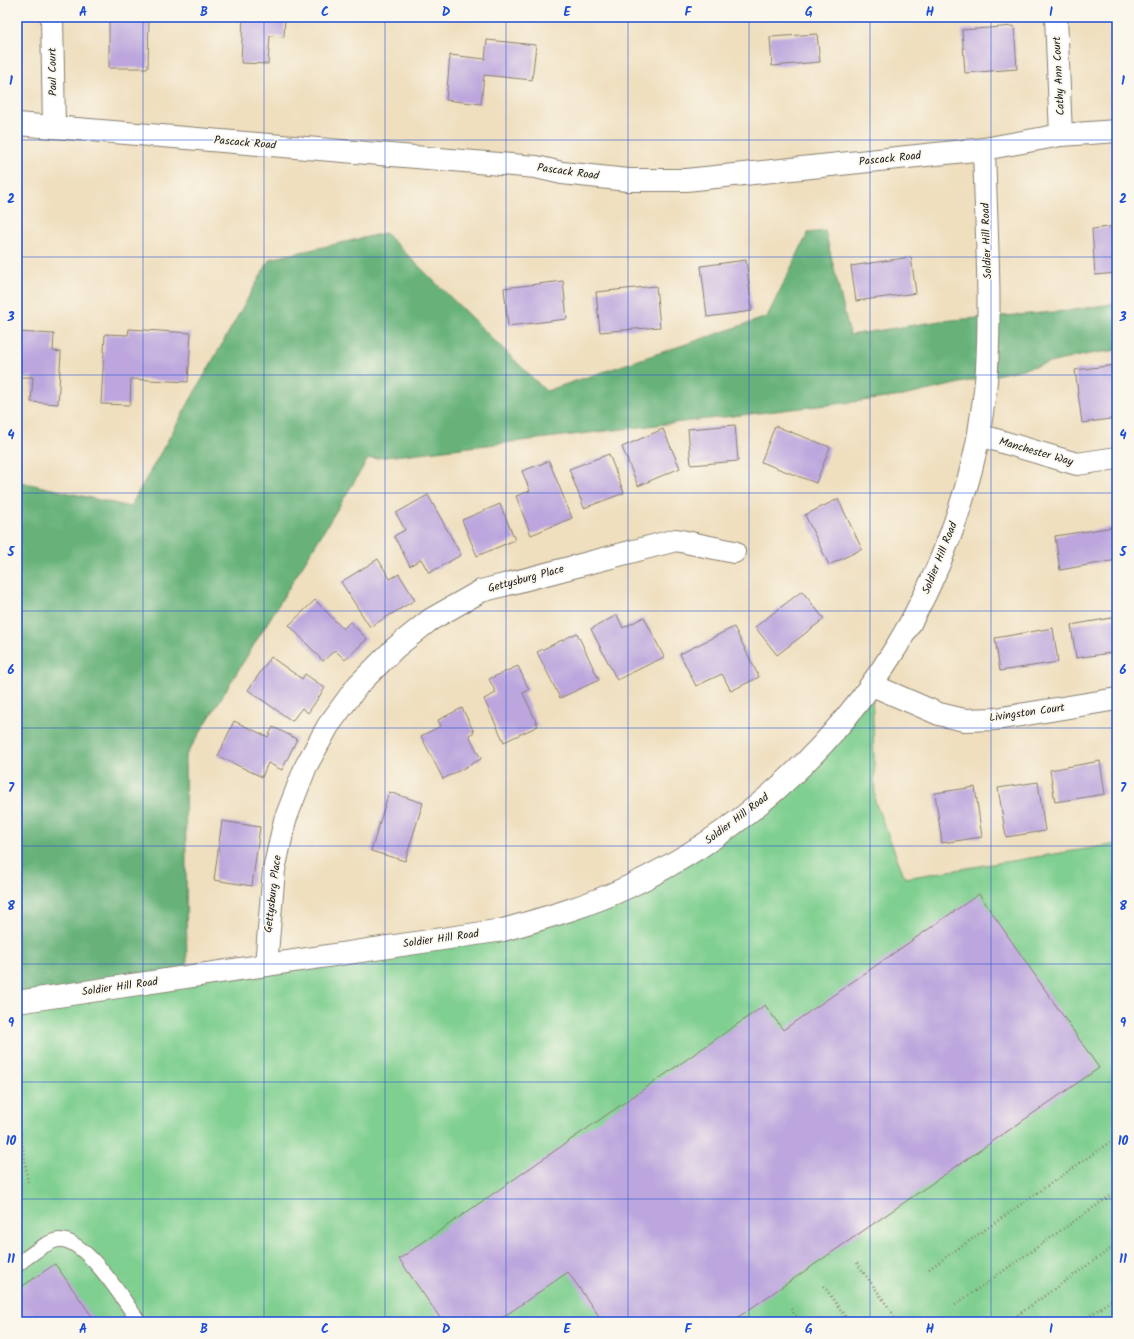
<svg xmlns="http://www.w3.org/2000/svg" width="1134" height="1339" font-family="Kalam,sans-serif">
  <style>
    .green { fill: #7fcf90; stroke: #4e7656 }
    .forest { fill: #67b27a; stroke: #42674b }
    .building { fill: #bca6dd }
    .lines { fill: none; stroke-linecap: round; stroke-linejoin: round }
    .service-casing { stroke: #867e6e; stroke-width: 16 }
    .minor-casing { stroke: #867e6e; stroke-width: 24 }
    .tertiary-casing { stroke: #867e6e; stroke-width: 24 }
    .path { stroke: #867e6e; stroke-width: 2.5; stroke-dasharray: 1 3; stroke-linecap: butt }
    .service { stroke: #fff; stroke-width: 14 }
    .minor { stroke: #fff; stroke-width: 22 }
    .tertiary { stroke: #fff; stroke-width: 22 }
    .grid { fill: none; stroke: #1d4ed8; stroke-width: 1; stroke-opacity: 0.55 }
    .labels { text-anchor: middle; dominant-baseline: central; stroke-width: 3.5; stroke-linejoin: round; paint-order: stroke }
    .street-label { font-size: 11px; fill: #1c1c1c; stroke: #fbf7ec }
    .neatline { fill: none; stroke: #1d4ed8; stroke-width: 1.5 }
    .grid-label { font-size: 13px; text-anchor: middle; font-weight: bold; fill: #1d4ed8 }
  </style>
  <rect width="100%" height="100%" fill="#fbf7ec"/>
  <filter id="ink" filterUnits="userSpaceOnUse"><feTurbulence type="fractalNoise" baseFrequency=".025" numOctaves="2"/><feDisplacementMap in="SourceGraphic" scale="8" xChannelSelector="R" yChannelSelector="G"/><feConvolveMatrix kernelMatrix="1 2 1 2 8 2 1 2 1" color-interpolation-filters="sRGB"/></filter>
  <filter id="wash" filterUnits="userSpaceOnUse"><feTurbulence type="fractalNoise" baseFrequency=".012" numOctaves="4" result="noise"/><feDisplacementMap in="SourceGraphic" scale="16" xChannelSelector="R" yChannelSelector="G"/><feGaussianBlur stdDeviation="0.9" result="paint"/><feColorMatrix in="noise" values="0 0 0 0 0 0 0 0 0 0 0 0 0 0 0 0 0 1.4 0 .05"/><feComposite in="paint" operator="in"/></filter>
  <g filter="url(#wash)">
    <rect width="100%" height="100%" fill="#efdfbf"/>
    <polygon class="green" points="872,685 875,802 905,878 1117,844 1117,1322 17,1322 17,1002 566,912 739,820"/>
    <polygon class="forest" points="825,231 850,335 940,321 1067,311 1117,303 1117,350 1089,354 903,396 368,459 185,757 187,977 17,1002 17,481 130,507 270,259 385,233 546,391 767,317 808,233"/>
    <g id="blocks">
      <g class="building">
        <polygon points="109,17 149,17 148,68 109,68"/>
        <polygon points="243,17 285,17 284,37 270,36 268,64 241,63"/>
        <polygon points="1014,26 1017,69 965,73 962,30"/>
        <polygon points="817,34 820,62 772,66 770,37"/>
        <polygon points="487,40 536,45 532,80 484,75 481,104 446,100 450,55 485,59"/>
        <polygon points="1117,226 1117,273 1095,275 1092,229"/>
        <polygon points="911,257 916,293 856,301 851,266"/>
        <polygon points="746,260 752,311 707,317 701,266"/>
        <polygon points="563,281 567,319 508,326 504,288"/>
        <polygon points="656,286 660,327 600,332 596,292"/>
        <polygon points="129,329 191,333 188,382 131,379 130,405 101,404 105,334 128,335"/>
        <polygon points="17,332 54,334 53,351 61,352 58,404 31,402 33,377 17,377"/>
        <polygon points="1116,365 1117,376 1117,418 1082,423 1075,370"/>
        <polygon points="735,425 738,461 691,465 688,429"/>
        <polygon points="775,426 830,447 816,483 761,462"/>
        <polygon points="663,429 680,468 638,486 622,447"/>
        <polygon points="609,454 624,493 584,508 569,469"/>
        <polygon points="549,461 572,518 531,535 516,496 530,491 522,471"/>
        <polygon points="428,495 461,555 429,573 421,559 410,566 394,536 405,530 396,513"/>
        <polygon points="838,499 862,549 829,565 805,515"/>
        <polygon points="500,504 515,540 477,556 462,520"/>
        <polygon points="1114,527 1117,548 1117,560 1060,570 1055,536"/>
        <polygon points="378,559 390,579 399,574 415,600 370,627 341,582"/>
        <polygon points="802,591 824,619 777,655 755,627"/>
        <polygon points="315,600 343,629 350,622 367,639 345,660 335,650 323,661 289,625"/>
        <polygon points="617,615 623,628 644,617 664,657 617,680 591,629"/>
        <polygon points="1117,617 1117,652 1076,658 1071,625"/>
        <polygon points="734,627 759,677 731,691 722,674 696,686 680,654"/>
        <polygon points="1053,628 1058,662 1000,671 995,638"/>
        <polygon points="577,633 599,680 560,698 537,652"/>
        <polygon points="271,657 302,679 305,674 325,688 308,713 302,708 292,721 248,690"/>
        <polygon points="518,666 529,690 523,693 538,726 504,742 484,699 496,693 489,679"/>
        <polygon points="462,708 474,732 469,735 481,759 443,779 421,736 441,726 438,720"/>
        <polygon points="234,721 268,737 273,727 297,739 282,770 268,763 262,777 218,756"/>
        <polygon points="1100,761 1105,794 1055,802 1050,770"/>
        <polygon points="1038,782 1045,831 1006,837 998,788"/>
        <polygon points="975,787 982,837 942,843 935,793"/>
        <polygon points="389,792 423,803 405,861 371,851"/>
        <polygon points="222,821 260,827 252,886 214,880"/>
        <polygon points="979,894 1099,1068 731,1322 603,1322 568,1272 496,1322 443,1322 399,1259 765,1005 783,1030"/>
        <polygon points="55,1264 96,1322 17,1322 17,1290"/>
      </g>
    </g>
  </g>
  <g filter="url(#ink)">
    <use href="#blocks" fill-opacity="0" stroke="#867e6e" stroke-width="1"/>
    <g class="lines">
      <defs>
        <path id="service" d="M17 1265C28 1257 46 1241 59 1240 86 1238 125 1302 139 1322"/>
        <g id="minor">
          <polyline points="52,17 54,127"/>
          <polyline points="1056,17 1061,135"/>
          <polyline points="979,435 1077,464 1117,458"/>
          <polyline points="872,685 939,714 964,720 996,719 1117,699"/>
          <polyline points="266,965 274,870 285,820 306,766 328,726 358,685 395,648 430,620 481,591 676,540 734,552"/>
        </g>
        <g id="tertiary">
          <polyline points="17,124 536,167 562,173 628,180 686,180 984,149 1061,135 1117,131"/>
          <path d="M17 1002 503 930C545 918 588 906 628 887 778 815 892 693 950 536 962 503 973 468 979 433 982 412 986 389 987 368 991 295 986 222 984 149"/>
        </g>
      </defs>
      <use href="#service" class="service-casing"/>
      <use href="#minor" class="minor-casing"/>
      <use href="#tertiary" class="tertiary-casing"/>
      <g class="path">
        <polyline points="17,1110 28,1182"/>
        <polyline points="857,1263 899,1322"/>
        <polyline points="929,1269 1117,1137"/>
        <polyline points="824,1286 849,1322"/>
        <polyline points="955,1305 1117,1191"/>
        <polyline points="791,1309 800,1322"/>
        <polyline points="1008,1322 1117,1244"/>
        <polyline points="1081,1322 1117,1296"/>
      </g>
      <use href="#service" class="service"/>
      <use href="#minor" class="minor"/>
      <use href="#tertiary" class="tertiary"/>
    </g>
  </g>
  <path class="grid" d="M143 17V1322M264 17V1322M385 17V1322M506 17V1322M628 17V1322M749 17V1322M870 17V1322M991 17V1322M17 140H1117M17 257H1117M17 375H1117M17 493H1117M17 611H1117M17 728H1117M17 846H1117M17 964H1117M17 1082H1117M17 1199H1117"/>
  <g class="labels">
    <g class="street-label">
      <text transform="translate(53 72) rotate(-91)">Paul Court</text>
      <text transform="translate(1059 76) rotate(-93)">Cathy Ann Court</text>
      <text transform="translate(245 143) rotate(5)">Pascack Road</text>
      <text transform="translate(890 159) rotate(-6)">Pascack Road</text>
      <text transform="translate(568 172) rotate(8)">Pascack Road</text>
      <text transform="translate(987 241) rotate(-92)">Soldier Hill Road</text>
      <text transform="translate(1036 452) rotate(16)">Manchester Way</text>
      <text transform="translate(940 558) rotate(-68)">Soldier Hill Road</text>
      <text transform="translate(526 579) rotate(-15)">Gettysburg Place</text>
      <text transform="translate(1027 713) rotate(-8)">Livingston Court</text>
      <text transform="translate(737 819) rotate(-37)">Soldier Hill Road</text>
      <text transform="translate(273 894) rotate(-83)">Gettysburg Place</text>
      <text transform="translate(441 939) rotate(-8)">Soldier Hill Road</text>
      <text transform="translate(120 987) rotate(-8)">Soldier Hill Road</text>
    </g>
  </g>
  <rect width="1134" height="1339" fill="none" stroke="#fbf7ec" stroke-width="44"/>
  <rect x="22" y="22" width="1090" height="1295" class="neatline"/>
  <g class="grid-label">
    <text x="83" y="16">A</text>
    <text x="204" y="16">B</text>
    <text x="325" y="16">C</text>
    <text x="446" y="16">D</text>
    <text x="567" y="16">E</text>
    <text x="688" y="16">F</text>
    <text x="809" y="16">G</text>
    <text x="930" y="16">H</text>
    <text x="1051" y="16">I</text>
    <text x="11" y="85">1</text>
    <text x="1123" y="85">1</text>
    <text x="11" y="203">2</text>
    <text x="1123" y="203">2</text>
    <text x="11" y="321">3</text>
    <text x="1123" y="321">3</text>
    <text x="11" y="439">4</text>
    <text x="1123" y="439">4</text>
    <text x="11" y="556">5</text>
    <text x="1123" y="556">5</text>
    <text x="11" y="674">6</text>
    <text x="1123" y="674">6</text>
    <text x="11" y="792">7</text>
    <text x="1123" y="792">7</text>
    <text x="11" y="910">8</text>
    <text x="1123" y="910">8</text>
    <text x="11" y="1027">9</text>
    <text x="1123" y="1027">9</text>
    <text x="11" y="1145">10</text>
    <text x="1123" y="1145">10</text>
    <text x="11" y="1263">11</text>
    <text x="1123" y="1263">11</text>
    <text x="83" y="1333">A</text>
    <text x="204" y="1333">B</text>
    <text x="325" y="1333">C</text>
    <text x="446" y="1333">D</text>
    <text x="567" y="1333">E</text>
    <text x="688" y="1333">F</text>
    <text x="809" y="1333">G</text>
    <text x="930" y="1333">H</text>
    <text x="1051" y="1333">I</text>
  </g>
</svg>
